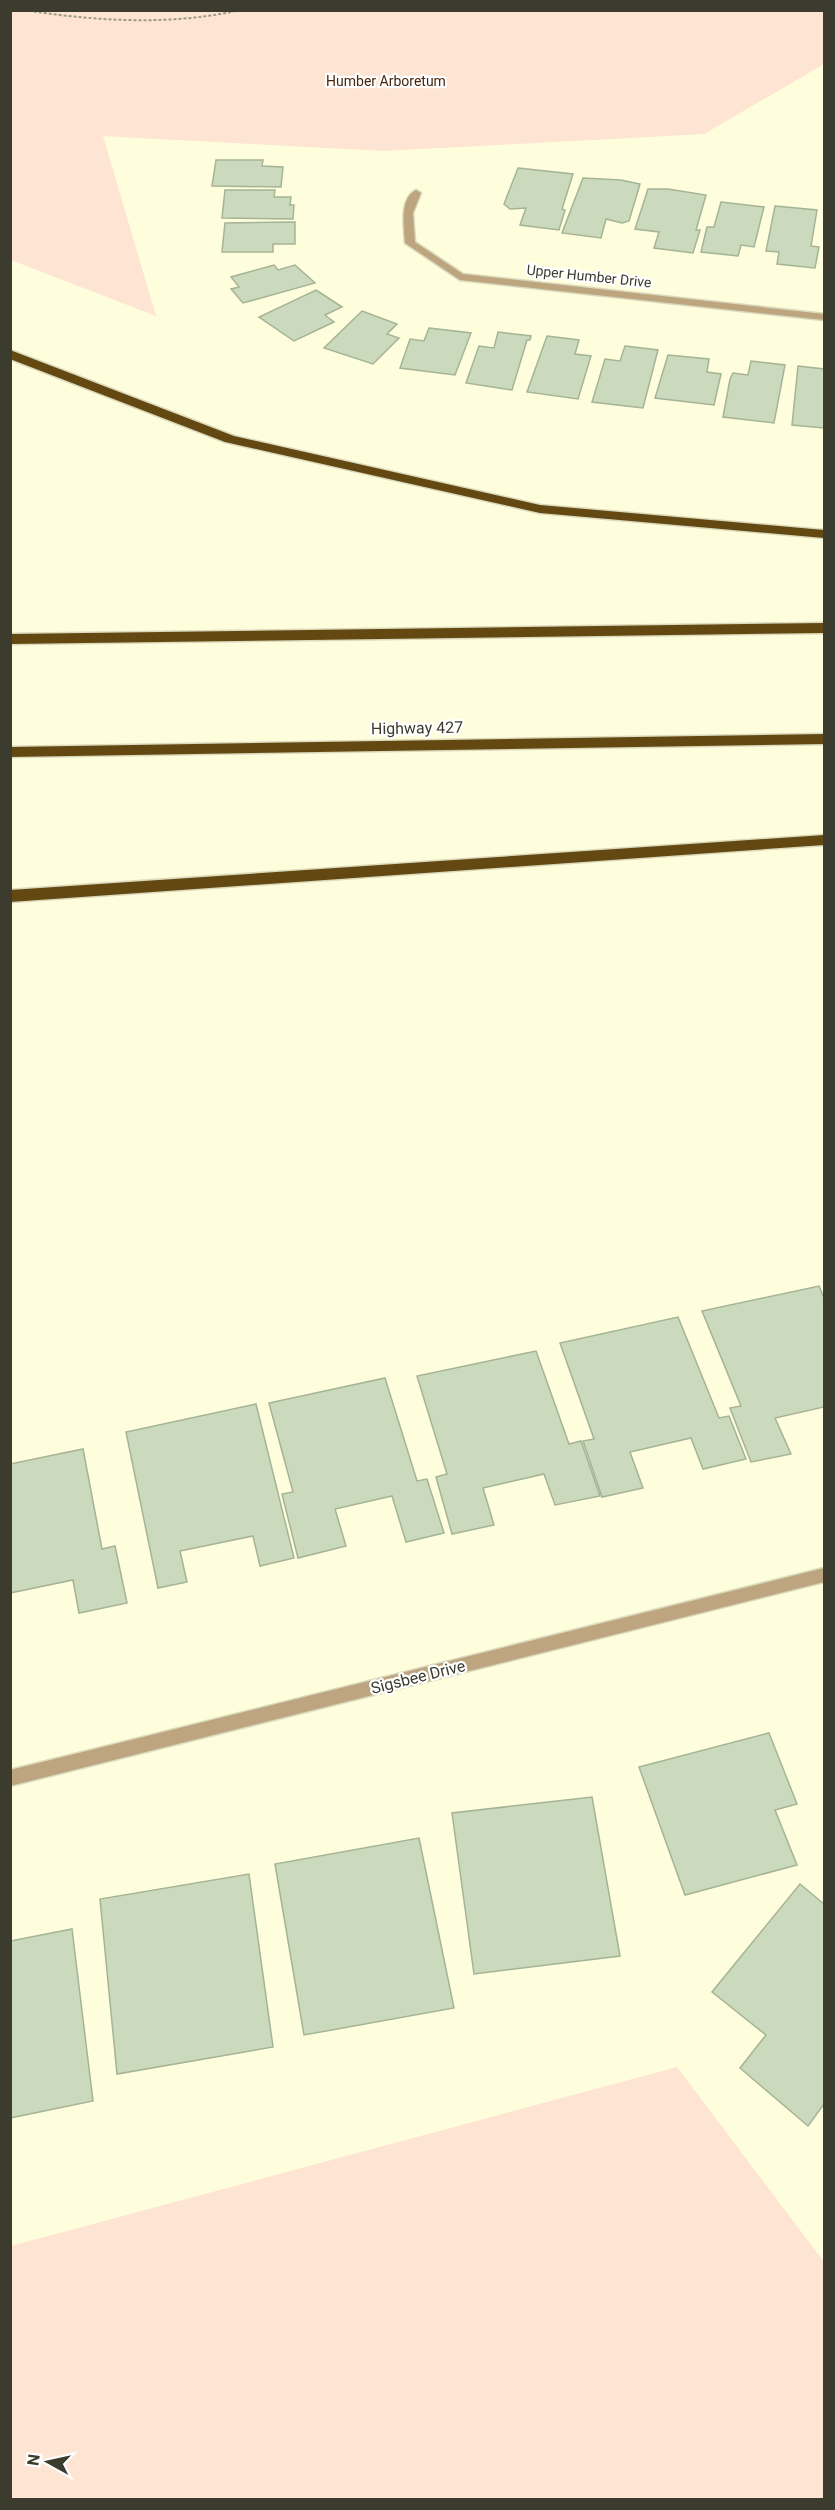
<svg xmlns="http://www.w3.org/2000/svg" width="835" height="2510" font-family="Roboto,sans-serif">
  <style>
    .green { fill: #fee4d2 }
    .building { fill: #cbdabd; stroke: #a5b397; stroke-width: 1.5 }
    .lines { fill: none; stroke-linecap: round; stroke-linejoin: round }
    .street-casing { stroke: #dbdabd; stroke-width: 3 }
    .highway-casing { stroke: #dbdabd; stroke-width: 3 }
    .path { stroke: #9c9c85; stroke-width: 2; stroke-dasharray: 3 2; stroke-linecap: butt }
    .street { fill: #bca57f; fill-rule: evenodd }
    .highway { fill: #644811; fill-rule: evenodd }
    .labels { text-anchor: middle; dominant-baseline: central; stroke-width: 4.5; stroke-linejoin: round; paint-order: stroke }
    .far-park-label { font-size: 14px; fill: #46270e; stroke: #fff }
    .far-street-label { font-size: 14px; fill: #3b3b2e; stroke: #fff }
    .street-label { font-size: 16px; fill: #3b3b2e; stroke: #fff }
  </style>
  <rect width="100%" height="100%" fill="#fefddc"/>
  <g class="green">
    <polygon points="10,11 824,11 824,64 704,134 383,151 103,136 156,316 11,260"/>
    <polygon points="677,2067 824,2262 824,2499 11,2499 11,2246"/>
  </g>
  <g class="building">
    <polygon points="216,160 263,160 262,166 283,167 281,187 212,186"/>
    <polygon points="518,168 573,174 562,209 565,210 559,230 520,225 526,208 510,209 504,204"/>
    <polygon points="583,178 621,180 640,184 629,221 622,223 606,219 601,238 562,233"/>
    <polygon points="648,189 668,189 706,195 696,230 700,230 693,253 654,248 659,232 635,229"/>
    <polygon points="225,190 275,190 274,197 291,197 290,205 294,205 293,219 222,218"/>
    <polygon points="721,202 764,207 754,247 741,245 738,256 701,252 707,227 714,227"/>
    <polygon points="775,206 817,210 811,246 819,247 815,268 777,264 779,252 766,251"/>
    <polygon points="295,222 295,244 273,244 273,252 222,252 225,223"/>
    <polygon points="274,265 278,270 295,265 315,283 243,303 231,289 239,287 231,277"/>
    <polygon points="316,290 342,307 325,315 334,322 294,341 259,317"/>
    <polygon points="362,311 397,324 387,334 399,338 373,364 324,348"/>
    <polygon points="429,328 471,333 455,375 400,368 410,339 424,341"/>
    <polygon points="498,332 531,336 530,340 527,340 512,390 466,383 479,346 494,348"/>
    <polygon points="547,336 579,340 575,354 591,356 578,399 527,392"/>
    <polygon points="625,346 658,350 643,408 592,402 605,359 620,361"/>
    <polygon points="668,355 709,359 707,372 721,374 714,405 655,398"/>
    <polygon points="751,361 785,365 774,423 723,417 730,379 733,373 748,375"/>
    <polygon points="798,366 824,369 824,428 792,425"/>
    <polygon points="819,1286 824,1298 824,1407 775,1418 791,1454 751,1462 730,1408 741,1406 702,1311"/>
    <polygon points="678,1317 719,1418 729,1416 746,1459 703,1469 691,1438 630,1452 643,1488 602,1497 583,1441 594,1439 560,1343"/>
    <polygon points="536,1351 569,1444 581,1441 600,1496 555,1505 544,1474 483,1488 494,1525 452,1534 436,1477 447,1474 417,1376"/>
    <polygon points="385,1378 417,1481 427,1479 444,1533 406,1542 392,1496 335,1509 346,1546 298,1558 282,1494 293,1492 269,1403"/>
    <polygon points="256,1404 294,1558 260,1566 253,1536 180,1551 187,1582 158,1588 126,1432"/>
    <polygon points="83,1449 102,1549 115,1546 127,1603 79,1613 73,1580 10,1593 10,1464"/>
    <polygon points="769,1733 797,1804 775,1810 797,1865 685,1895 639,1767"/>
    <polygon points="592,1797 620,1956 474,1974 452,1813"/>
    <polygon points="419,1838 454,2008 304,2035 275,1864"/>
    <polygon points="249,1874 273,2047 117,2074 100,1899"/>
    <polygon points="800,1884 824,1904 824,2104 808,2126 740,2068 766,2035 712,1992"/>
    <polygon points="72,1929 93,2101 10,2118 10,1941"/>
  </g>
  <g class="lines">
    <defs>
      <g id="street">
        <path d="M416 190 421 193 413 213 415 242 463 274 824 314V320L460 280 405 243C404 227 399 198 416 190Z"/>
        <polygon points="824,1568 824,1582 10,1786 10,1770"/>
      </g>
      <g id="highway">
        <polygon points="10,350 234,436 540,505 824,530 824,538 540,513 225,442 10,359"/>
        <polygon points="824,623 824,633 10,644 10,634"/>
        <polygon points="824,734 824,744 10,757 10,747"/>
        <polygon points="824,835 824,845 10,902 10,890"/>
      </g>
    </defs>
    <use href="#street" class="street-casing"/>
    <use href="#highway" class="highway-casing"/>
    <path class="path" d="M24 10C94 21 171 26 240 10"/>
    <use href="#street" class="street"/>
    <use href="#highway" class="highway"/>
  </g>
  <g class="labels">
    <g class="far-park-label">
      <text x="386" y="81">Humber Arboretum</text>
    </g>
    <g class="far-street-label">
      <text transform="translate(589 276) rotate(6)">Upper Humber Drive</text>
    </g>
    <g class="street-label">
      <text transform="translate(417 728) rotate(-1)">Highway 427</text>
      <text transform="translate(418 1677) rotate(-14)">Sigsbee Drive</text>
    </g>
  </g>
  <rect width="835" height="2510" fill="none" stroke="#3b3b2e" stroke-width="24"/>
  <g transform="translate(48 2462) rotate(278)" stroke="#ffffff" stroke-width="4.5" paint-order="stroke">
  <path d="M0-4.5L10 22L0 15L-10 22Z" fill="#3b3b2e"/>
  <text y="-9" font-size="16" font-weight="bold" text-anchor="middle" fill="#3b3b2e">N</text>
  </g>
</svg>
